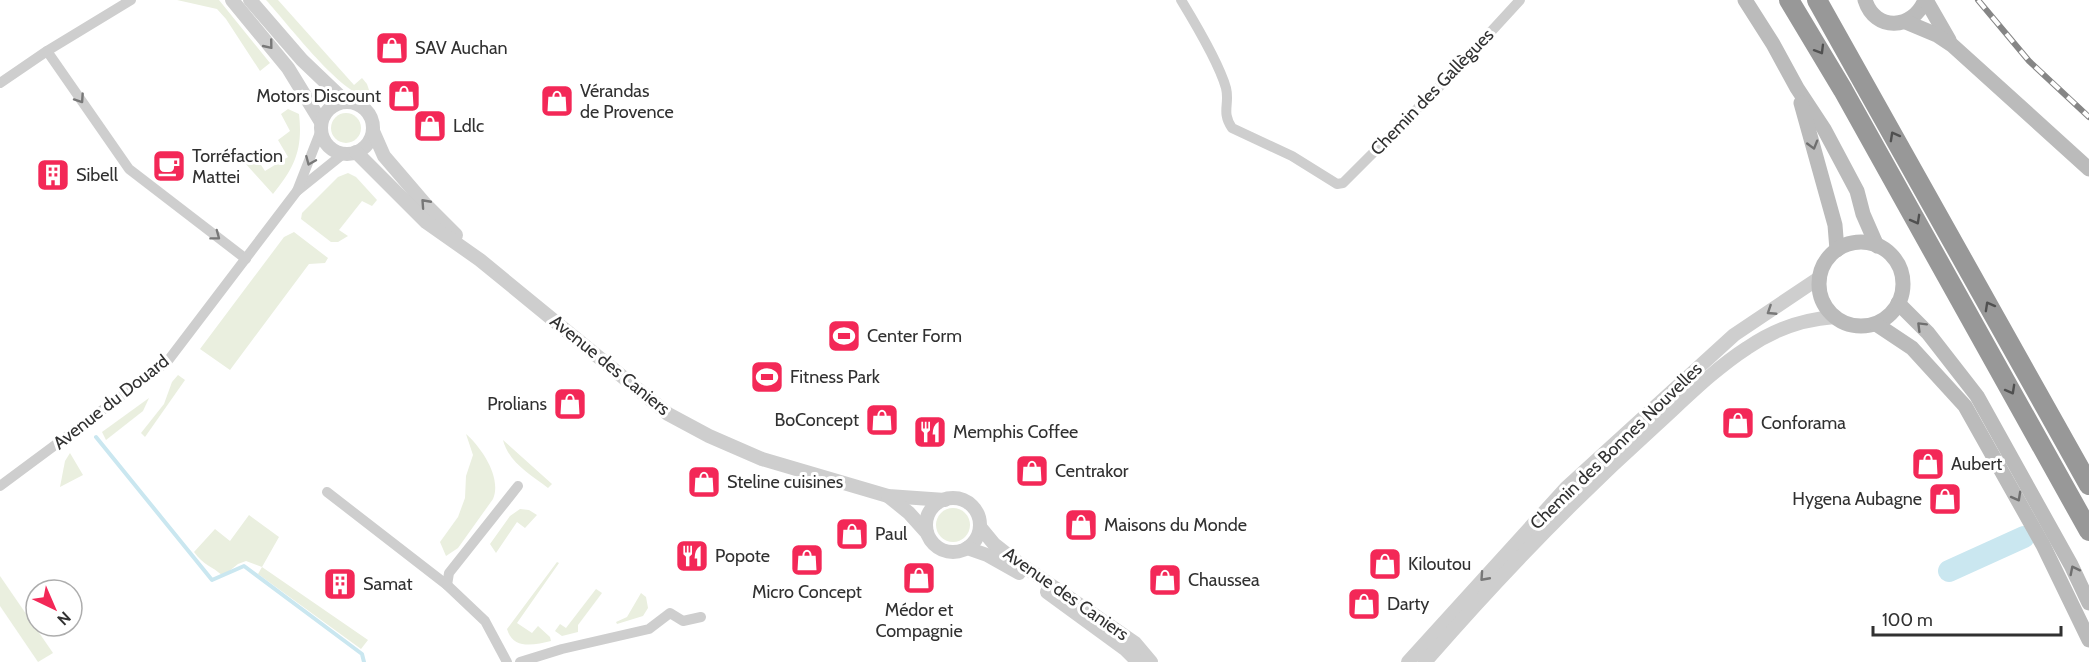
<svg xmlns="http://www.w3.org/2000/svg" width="2089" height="662" font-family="Cabin,sans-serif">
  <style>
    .green { fill: #eaefdf }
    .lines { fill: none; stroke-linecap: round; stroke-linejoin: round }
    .stream { stroke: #cae7f0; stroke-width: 4 }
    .river { stroke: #cae7f0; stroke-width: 22 }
    .minor { stroke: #cecece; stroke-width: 10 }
    .tertiary { stroke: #cecece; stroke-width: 14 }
    .secondary { stroke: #bbb; stroke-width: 15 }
    .motorway { stroke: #989898; stroke-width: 20 }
    .rail-casing { stroke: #868686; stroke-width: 6 }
    .rail { stroke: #fff; stroke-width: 4; stroke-dasharray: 11; stroke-linecap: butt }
    .oneway { stroke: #787878 }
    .oneway2 { stroke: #505050 }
    .oneway3 { stroke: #6f6f6f }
    .labels { text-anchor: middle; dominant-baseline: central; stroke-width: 6; stroke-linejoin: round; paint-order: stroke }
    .poi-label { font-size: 18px; fill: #313131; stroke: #fff; text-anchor: start }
    .street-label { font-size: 18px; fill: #313131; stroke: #fff }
  </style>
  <rect width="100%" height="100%" fill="#fff"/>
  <g class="green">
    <polygon points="177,0 219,0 270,63 260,71 226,19 217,9"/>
    <path d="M266 0H278L354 85 362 78 367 84 370 93 365 97C336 88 288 24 266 0Z"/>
    <path d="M288 109 299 114C303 149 295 167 273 194L245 163 254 157 257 159 265 171 288 157 278 140 290 131 281 114Z"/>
    <circle cx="346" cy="128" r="15"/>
    <polygon points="348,173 356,177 377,200 372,206 362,201 339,230 348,236 338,242 331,242 301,219 302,213 338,177"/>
    <polygon points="294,232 328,258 325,263 309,264 230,370 200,349 284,237"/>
    <polygon points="178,375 185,380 145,437 141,433 164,404 172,382"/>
    <polygon points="149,398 143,411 106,440 102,432"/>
    <path d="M466 434C482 448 502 478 493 499L458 548 446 556 440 542 458 517 465 498 466 476 473 455Z"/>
    <path d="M503 440 552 484 548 488C530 474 509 463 503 440Z"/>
    <polygon points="70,453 83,475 60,487 65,461"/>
    <circle cx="953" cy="525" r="17"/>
    <polygon points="520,509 529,510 537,515 525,528 517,522 496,553 490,544 510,516"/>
    <path d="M249 515 279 537 262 567 368 640 361 649 258 574 262 567 246 561 238 564 223 576C212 566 203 565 194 552L215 529 230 541Z"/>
    <path d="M557 562 559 563 517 623 532 633 538 626 550 637 551 641C534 645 513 650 507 629Z"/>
    <polygon points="0,576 53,653 38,662 0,606"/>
    <polygon points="596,589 602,593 578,625 578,632 562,636 555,631 560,624 566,628"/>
    <polygon points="641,593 646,597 648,608 643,616 617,624 616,622 627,617"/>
  </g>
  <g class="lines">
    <polyline class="stream" points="96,437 212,580 244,566 362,654 364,662"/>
    <polyline class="river" points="1949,571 2024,537"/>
    <g class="minor">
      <path d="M1181 0C1195 23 1219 63 1226 88 1230 104 1221 112 1232 128L1292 156 1337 184 1343 183 1453 73 1520 0"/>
      <polyline points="47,51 129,169 246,259"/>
      <polyline points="0,83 47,51 131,0"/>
      <polyline points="297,191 343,154"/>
      <polyline points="0,486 167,362 297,191 321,130"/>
      <polyline points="327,492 447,585 485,621 507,662"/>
      <polyline points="447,585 449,573 518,486"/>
      <polyline points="520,662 562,649 649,629 670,613 683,621 701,617"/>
    </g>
    <g class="tertiary">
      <polyline points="232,0 288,68 321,122"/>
      <polyline points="250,0 302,60 346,102"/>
      <circle cx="347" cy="128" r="26"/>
      <polyline points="373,131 384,156 426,205 456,235"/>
      <polyline points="356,152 426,222 480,260 668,414 709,436 762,459 888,496 945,500"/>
      <polyline points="888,496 909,513 927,533"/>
      <circle cx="953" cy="525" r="27"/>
      <polyline points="980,527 994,544 1013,559 1135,643 1151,662"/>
      <polyline points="967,548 987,555 1019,573"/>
      <polyline points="1047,592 1125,649 1138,662"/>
      <polyline points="1408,662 1566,488 1734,335 1819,278"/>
      <path d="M1425 662C1497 579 1572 501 1653 428 1683 401 1713 370 1747 348 1773 330 1804 319 1835 317"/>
    </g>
    <g class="secondary">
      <polyline points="1745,0 1773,44 1797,88 1824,129 1857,191 1863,214 1877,246"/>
      <path d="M1865 0C1875 32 1913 30 1925 0"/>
      <polyline points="1926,0 1949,40"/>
      <polyline points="1906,22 1937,35 1952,45 2089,169"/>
      <polyline points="1801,103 1835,225 1837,250"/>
      <circle cx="1861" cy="284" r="42"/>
      <polyline points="1898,303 1928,333 1977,396 2071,565 2089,603"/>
      <polyline points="1876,324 1912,348 1965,406 2043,545 2089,640"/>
    </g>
    <g class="motorway">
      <polyline points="1789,0 1843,90 2089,531"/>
      <polyline points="1817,0 2089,485"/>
    </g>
    <defs>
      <polyline id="rail" points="1978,0 2029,61 2089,117"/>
    </defs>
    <use href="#rail" class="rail-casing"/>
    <use href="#rail" class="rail"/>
  </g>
  <defs><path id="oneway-chevron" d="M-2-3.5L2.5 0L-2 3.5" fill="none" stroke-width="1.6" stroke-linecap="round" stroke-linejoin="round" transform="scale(1.5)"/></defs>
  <g class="oneway">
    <use href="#oneway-chevron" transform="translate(269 45) rotate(51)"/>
    <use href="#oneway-chevron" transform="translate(80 99) rotate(56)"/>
    <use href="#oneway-chevron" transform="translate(310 161) rotate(113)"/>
    <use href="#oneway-chevron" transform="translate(425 203) rotate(-132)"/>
    <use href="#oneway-chevron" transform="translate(216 236) rotate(37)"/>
    <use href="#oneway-chevron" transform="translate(1771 311) rotate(147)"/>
    <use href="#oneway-chevron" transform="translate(1484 577) rotate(132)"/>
  </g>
  <g class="oneway2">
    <use href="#oneway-chevron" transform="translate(1820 50) rotate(59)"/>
    <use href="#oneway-chevron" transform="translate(1894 136) rotate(-119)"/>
    <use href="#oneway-chevron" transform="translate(1916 220) rotate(61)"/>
    <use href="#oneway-chevron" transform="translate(1989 306) rotate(-119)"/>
    <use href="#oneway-chevron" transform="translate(2011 390) rotate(61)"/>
  </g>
  <g class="oneway3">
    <use href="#oneway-chevron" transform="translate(1813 145) rotate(74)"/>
    <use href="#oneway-chevron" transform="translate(1921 326) rotate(-135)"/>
    <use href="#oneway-chevron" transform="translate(2017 497) rotate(61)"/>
    <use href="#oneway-chevron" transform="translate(2074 570) rotate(-117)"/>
  </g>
  <defs>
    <symbol id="shop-square" viewBox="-11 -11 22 22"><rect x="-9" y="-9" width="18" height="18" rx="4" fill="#f32857" stroke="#fff"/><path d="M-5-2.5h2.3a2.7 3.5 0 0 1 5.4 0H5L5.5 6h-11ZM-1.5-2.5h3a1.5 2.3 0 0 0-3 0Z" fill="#fff"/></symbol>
    <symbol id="cafe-square" viewBox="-11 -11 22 22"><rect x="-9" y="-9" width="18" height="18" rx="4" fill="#f32857" stroke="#fff"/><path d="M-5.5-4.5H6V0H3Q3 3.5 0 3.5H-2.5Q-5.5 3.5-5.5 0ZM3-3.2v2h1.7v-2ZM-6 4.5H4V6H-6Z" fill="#fff"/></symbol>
    <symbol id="building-square" viewBox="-11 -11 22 22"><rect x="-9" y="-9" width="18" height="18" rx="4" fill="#f32857" stroke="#fff"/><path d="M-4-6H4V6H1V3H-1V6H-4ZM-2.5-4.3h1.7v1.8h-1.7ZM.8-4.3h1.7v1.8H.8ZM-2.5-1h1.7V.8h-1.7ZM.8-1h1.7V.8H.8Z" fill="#fff"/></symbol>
    <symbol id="stadium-square" viewBox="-11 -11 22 22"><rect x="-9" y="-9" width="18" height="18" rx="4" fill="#f32857" stroke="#fff"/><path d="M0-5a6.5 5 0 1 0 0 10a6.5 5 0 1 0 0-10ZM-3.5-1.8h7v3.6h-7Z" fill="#fff"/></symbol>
    <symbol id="restaurant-square" viewBox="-11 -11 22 22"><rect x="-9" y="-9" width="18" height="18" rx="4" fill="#f32857" stroke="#fff"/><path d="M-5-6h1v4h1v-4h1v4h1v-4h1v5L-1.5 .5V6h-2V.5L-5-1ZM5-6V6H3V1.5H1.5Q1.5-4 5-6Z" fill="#fff"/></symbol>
  </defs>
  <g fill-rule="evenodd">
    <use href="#shop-square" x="373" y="29" width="38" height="38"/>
    <use href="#shop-square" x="385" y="77" width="38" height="38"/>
    <use href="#shop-square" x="538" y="82" width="38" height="38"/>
    <use href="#shop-square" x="411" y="107" width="38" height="38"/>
    <use href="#cafe-square" x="150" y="147" width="38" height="38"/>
    <use href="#building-square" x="34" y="156" width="38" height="38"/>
    <use href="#stadium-square" x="825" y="317" width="38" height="38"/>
    <use href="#stadium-square" x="748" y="358" width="38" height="38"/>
    <use href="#shop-square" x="551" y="385" width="38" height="38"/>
    <use href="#shop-square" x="863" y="401" width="38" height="38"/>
    <use href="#shop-square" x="1719" y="404" width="38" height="38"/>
    <use href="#restaurant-square" x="911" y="413" width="38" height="38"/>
    <use href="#shop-square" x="1909" y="445" width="38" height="38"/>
    <use href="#shop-square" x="1013" y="452" width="38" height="38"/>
    <use href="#shop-square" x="685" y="463" width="38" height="38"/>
    <use href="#shop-square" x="1926" y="480" width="38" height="38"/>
    <use href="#shop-square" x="1062" y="506" width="38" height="38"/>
    <use href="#shop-square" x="833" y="515" width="38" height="38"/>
    <use href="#restaurant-square" x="673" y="537" width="38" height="38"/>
    <use href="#shop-square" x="788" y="541" width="38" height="38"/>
    <use href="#shop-square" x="1366" y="545" width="38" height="38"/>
    <use href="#shop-square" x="900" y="559" width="38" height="38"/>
    <use href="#shop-square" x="1146" y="561" width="38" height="38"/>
    <use href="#building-square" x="321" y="565" width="38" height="38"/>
    <use href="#shop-square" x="1345" y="585" width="38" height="38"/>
  </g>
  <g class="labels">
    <g class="poi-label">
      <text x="415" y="48">SAV Auchan</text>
      <text x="580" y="91">Vérandas<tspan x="580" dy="21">de Provence</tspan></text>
      <text x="381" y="96" text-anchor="end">Motors Discount</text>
      <text x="453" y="126">Ldlc</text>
      <text x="192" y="156">Torréfaction<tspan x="192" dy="21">Mattei</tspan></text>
      <text x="76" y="175">Sibell</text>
      <text x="867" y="336">Center Form</text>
      <text x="790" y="377">Fitness Park</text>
      <text x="547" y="404" text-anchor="end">Prolians</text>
      <text x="859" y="420" text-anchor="end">BoConcept</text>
      <text x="1761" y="423">Conforama</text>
      <text x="953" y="432">Memphis Coffee</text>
      <text x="1951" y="464">Aubert</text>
      <text x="1055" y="471">Centrakor</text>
      <text x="727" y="482">Steline cuisines</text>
      <text x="1922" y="499" text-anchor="end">Hygena Aubagne</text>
      <text x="1104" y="525">Maisons du Monde</text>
      <text x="875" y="534">Paul</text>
      <text x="715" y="556">Popote</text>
      <text x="1408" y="564">Kiloutou</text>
      <text x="1188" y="580">Chaussea</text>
      <text x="363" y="584">Samat</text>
      <text x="807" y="592" text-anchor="middle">Micro Concept</text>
      <text x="1387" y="604">Darty</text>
      <text x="919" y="610" text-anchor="middle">Médor et<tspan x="919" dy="21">Compagnie</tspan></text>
    </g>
    <g class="street-label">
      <text transform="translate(1432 92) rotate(-46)">Chemin des Gallègues</text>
      <text transform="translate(610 365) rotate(39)">Avenue des Caniers</text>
      <text transform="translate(111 402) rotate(-38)">Avenue du Douard</text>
      <text transform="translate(1616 446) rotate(-44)">Chemin des Bonnes Nouvelles</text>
      <text transform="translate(1066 594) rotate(35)">Avenue des Caniers</text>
    </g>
  </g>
  <g transform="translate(54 608) rotate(136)"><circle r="28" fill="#ffffff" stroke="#adadad" stroke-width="1.5"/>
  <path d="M0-4.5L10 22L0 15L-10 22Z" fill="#f32857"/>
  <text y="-9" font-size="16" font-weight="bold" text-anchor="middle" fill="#313131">N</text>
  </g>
  <path d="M1873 626v9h188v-9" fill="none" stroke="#313131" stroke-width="3"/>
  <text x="1882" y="626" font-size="18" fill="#313131" stroke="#ffffff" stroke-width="4.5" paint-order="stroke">100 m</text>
</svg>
